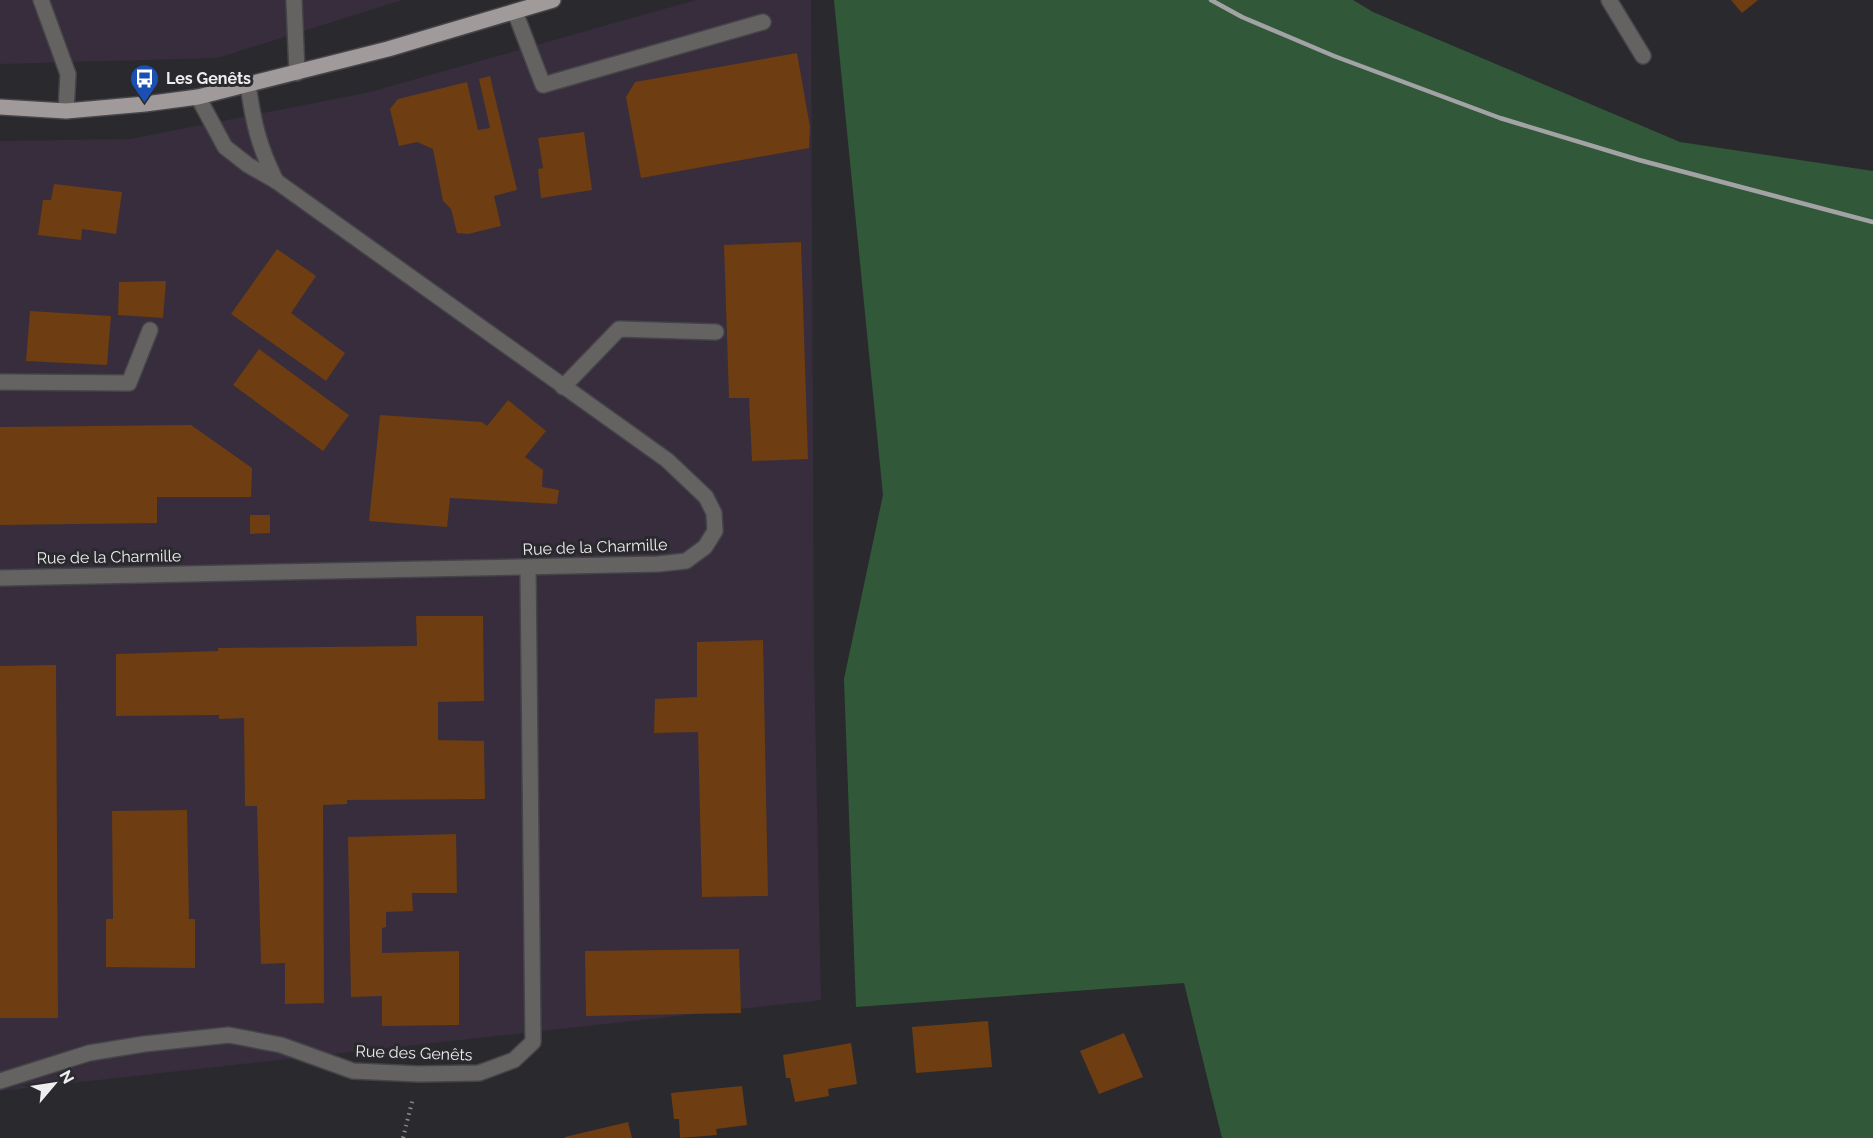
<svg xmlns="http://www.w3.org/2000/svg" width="1873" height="1138" font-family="Raleway,sans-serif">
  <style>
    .industrial { fill: #372d3d }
    .green { fill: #315839 }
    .building { fill: #6e3d11 }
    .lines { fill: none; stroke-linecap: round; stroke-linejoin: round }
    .service-casing { stroke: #454549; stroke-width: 18 }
    .minor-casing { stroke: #454549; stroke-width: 18 }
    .primary-casing { stroke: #454549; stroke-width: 18 }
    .path { stroke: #8a8a8e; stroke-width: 4; stroke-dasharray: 1.5 4.5; stroke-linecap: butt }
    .service { stroke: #656362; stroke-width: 15 }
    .minor { stroke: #656362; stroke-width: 15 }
    .primary { stroke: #a09a9a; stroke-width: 15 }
    .rail { stroke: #a3a3a6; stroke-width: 4.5 }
    .labels { text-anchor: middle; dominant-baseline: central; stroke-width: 6; stroke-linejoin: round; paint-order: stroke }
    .poi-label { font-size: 16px; font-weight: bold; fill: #eeeef1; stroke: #2a2a2e; text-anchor: start }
    .street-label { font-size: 16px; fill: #eeeef1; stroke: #2a2a2e }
  </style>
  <rect width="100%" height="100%" fill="#2a2a2e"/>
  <g class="industrial">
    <polygon points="0,0 402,0 217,58 0,64"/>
    <polygon points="696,0 811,0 814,660 821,1000 0,1091 0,141 130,139 366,93"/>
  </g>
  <polygon class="green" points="834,0 1353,0 1373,12 1680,142 1873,171 1873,1138 1222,1138 1184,983 856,1007 844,679 883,495"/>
  <g class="building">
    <polygon points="1731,0 1758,0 1742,13"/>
    <polygon points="797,53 810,127 809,148 641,178 626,97 635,82"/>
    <polygon points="490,76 517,190 494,196 501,226 468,234 457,233 451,209 443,201 433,149 417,142 399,146 390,109 398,99 467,82 478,130 490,128 479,79"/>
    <polygon points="584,132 592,190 541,198 538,169 543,168 538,138"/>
    <polygon points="54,184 122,192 116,234 82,229 81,240 38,235 43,200 51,200"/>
    <polygon points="801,242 808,459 752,461 749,398 729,398 724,245"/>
    <polygon points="277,249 316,276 291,313 345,353 326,381 231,314"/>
    <polygon points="166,281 163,318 118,315 119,282"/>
    <polygon points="30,311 111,316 107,365 26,361"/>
    <polygon points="259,349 349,415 323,451 233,385"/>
    <polygon points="508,400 546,431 525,457 543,470 542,487 559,490 557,504 450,498 447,527 369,521 380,415 482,422 487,426"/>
    <polygon points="191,425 252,468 251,497 157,497 157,523 0,525 0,427"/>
    <polygon points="250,515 270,515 270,533 250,534"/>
    <polygon points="416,616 483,616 484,701 438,702 438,740 484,741 485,799 347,800 347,804 323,805 324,1003 285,1004 285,963 261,964 257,806 245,806 244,718 219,719 219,715 116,716 116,654 218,651 218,648 417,646"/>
    <polygon points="763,640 768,896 702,897 698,732 654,733 655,699 697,697 697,642"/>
    <polygon points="56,665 58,1018 0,1018 0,666"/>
    <polygon points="187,810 189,919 195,919 195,968 106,967 106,919 113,919 112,811"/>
    <polygon points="456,834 457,893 412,893 413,911 386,912 386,927 382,928 382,953 459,951 459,1025 382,1026 382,996 351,997 348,837"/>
    <polygon points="739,949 741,1013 586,1016 585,951"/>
    <polygon points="988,1021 992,1067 916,1073 912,1027"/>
    <polygon points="1124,1033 1143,1077 1099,1094 1080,1051"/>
    <polygon points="851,1043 857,1084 828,1089 829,1096 795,1102 790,1078 786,1078 783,1055"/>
    <polygon points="742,1086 747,1125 716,1129 717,1135 680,1138 679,1119 674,1119 671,1093"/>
    <polygon points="628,1122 632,1138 565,1138 565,1137"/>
  </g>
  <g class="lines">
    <defs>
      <g id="service">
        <polyline points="41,0 68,74 66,111"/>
        <polyline points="294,0 297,73"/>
        <polyline points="515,12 543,85 763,22"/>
        <polyline points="0,382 129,383 150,330"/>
        <polyline points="563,387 619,329 716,332"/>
      </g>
      <g id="minor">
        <polyline points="1609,0 1643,56"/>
        <path d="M248 84C253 122 259 147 276 181"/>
        <polyline points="0,578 658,564 686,561 705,547 715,531 714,513 706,497 667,460 276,181 248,165 225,147 198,97"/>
        <polyline points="0,1081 89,1053 144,1044 229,1035 281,1045 353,1071 419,1074 479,1073 514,1060 533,1042 528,567"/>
      </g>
      <polyline id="primary" points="0,107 66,111 145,104 198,97 388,49 553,0"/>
    </defs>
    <use href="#service" class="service-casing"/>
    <use href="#minor" class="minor-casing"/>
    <use href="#primary" class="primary-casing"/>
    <polyline class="path" points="403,1138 413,1098"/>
    <use href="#service" class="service"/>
    <use href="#minor" class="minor"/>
    <use href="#primary" class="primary"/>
    <polyline class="rail" points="1211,0 1242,17 1334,56 1500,118 1639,160 1873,222"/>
  </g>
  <defs>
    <symbol id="bus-pin" viewBox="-11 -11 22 30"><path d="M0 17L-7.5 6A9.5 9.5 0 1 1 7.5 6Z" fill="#1a4fb4" stroke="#2a2a2e"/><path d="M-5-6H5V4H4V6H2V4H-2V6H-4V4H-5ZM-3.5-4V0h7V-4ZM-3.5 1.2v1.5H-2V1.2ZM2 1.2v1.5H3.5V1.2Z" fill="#fff"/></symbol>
  </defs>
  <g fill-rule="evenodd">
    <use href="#bus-pin" x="128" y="62" width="33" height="45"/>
  </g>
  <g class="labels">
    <g class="poi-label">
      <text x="166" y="78">Les Genêts</text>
    </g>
    <g class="street-label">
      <text transform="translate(595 547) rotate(-2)">Rue de la Charmille</text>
      <text transform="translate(109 557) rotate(-1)">Rue de la Charmille</text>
      <text transform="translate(414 1053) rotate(2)">Rue des Genêts</text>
    </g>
  </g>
  <g transform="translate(54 1084) rotate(61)" stroke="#2a2a2e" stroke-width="4.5" paint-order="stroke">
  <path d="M0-4.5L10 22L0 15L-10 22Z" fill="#eeeef1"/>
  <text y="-9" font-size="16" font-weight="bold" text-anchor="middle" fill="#eeeef1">N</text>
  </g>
</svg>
